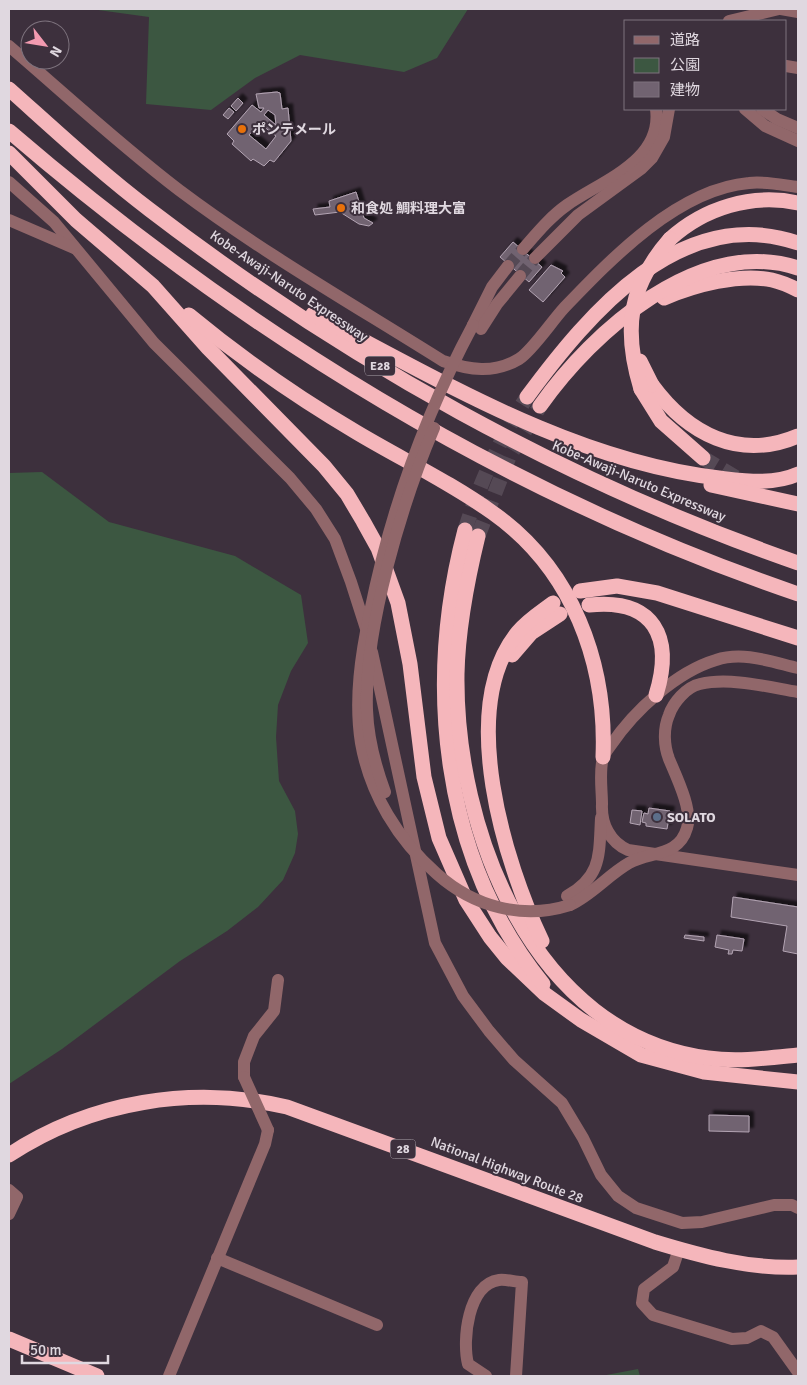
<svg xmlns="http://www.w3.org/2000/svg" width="807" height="1385" font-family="Signika,'Noto Sans JP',sans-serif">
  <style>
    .green { fill: #3c5741 }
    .building { fill: #716371; stroke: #b3a4b3; fill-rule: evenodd; filter: url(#shadow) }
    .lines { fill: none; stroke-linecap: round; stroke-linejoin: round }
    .minor-tunnel { stroke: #554955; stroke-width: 12; stroke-dasharray: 12 6; stroke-linecap: butt }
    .highway-tunnel { stroke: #554955; stroke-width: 15; stroke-dasharray: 15 8; stroke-linecap: butt }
    .minor { stroke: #91676a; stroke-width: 12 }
    .highway { stroke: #f5b6bb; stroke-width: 15 }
    .minor-bridge { stroke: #91676a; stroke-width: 12 }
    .highway-bridge { stroke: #f5b6bb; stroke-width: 15 }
    .food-dot { fill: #e8710a; stroke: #3d303d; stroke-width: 2 }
    .service-dot { fill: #5c6f8a; stroke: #3d303d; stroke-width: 2 }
    .labels { text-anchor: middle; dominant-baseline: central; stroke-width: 4; stroke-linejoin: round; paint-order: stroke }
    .shield { fill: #3d303d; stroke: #afa6af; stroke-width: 1 }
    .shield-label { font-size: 12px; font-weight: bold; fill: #e0d8e0 }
    .poi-label { font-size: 14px; font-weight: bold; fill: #e0d8e0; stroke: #3d303d; text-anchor: start }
    .street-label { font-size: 14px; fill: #e0d8e0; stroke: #3d303d }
  </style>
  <defs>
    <filter id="shadow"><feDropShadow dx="4.5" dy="-4.5" stdDeviation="1" flood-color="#0009"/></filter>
  </defs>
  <rect width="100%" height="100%" fill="#3d303d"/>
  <g class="green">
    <polygon points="91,9 468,9 437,58 404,72 300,55 255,78 211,110 146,104 149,17"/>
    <polygon points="42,472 109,522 235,556 301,595 308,643 291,671 278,705 276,737 279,781 295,811 298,834 295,853 283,880 258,907 227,931 180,961 62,1049 9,1084 9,473"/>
    <polygon points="638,1369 640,1376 601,1376"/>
  </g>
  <g class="building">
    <path d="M277 92 280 93 282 109 288 108 291 141 274 162 270 160 264 166 253 159 251 161 232 144 234 141 227 134 252 105 261 112 264 108H259L256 94ZM268 110 275 115 276 125 264 115ZM259 123 276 136 266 149 249 135Z"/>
    <polygon points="238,98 243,103 236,111 231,106"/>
    <polygon points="229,108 234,112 228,119 223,115"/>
    <polygon points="356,192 364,218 373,223 369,226 359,224 340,212 315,215 313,209 330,207 329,201"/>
    <polygon points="513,242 542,267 529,282 500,257"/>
    <polygon points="551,265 563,271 561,273 565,277 543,302 529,290"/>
    <polygon points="649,808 670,811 667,829 646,826 646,823 642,822 644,813 648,814"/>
    <polygon points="632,810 642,811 640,825 630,823"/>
    <polygon points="733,897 798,907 798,954 783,951 787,926 731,917"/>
    <polygon points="685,935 704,937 704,941 684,938"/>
    <polygon points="717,935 744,939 742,951 733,950 732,954 728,954 729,950 715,947"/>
    <polygon points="709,1115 749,1116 749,1132 709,1131"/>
  </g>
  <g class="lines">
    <g class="minor-tunnel">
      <polyline points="508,266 523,249"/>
      <polyline points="520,276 535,258"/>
    </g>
    <g class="highway-tunnel">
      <polyline points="703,458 740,480"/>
      <path d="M465 530C480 482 500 439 527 397"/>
      <polyline points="478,536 509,457 540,406"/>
    </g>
    <g class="minor">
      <polyline points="781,9 798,12"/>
      <polyline points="729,21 779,9"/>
      <path d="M9 46C65 94 120 145 179 190 263 253 354 305 443 361 469 370 494 374 519 359 532 351 552 321 564 308 612 258 678 189 749 183 765 181 782 185 798 187"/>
      <polyline points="786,66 798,68"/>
      <polyline points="745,109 765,126 798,141"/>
      <polyline points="762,109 777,119 798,128"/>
      <polyline points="9,182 54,222 154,343 290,478 316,509 335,539 351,582 367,632"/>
      <polyline points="9,220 74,248"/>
      <path d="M523 249C537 233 550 217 567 205 601 181 663 161 656 109"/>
      <polyline points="535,258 578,215 641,169 652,158 664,137 669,109"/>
      <polyline points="473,325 492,287 508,266"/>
      <polyline points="481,329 497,304 520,276"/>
      <polyline points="372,652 435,943 463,996 489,1031 514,1060 562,1103 583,1138 601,1175 618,1196 636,1208 682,1223 702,1222 774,1205 792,1205 798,1208"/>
      <path d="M798 668C772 662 743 651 716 660 676 672 634 711 611 745 608 749 604 754 603 758 599 771 602 790 602 804 601 824 610 842 628 850L798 875"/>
      <path d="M567 896C602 876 599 855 601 818"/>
      <path d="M570 905C592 895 608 875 629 863 650 851 679 857 687 828 693 810 676 776 669 759 664 746 663 729 669 715 673 703 686 687 700 684 730 677 768 687 798 692"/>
      <polyline points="244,1077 244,1062 254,1036 274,1011 278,980"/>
      <polyline points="9,1190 17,1197 9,1214"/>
      <polyline points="679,1249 673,1267 644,1289 642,1303 653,1315 732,1339 747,1338 761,1331 773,1337 798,1372"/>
      <polyline points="217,1258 377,1325"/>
      <polyline points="169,1376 265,1144 268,1130"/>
      <path d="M486 1376 468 1364C462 1340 468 1284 499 1280 506 1279 515 1282 522 1282L516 1376"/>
    </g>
    <g class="highway">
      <path d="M9 89C55 130 101 173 150 210 346 360 565 482 798 563"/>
      <path d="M9 131C243 332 505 494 798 594"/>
      <polyline points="9,153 76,220 153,286 208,348 324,466 347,494 363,521 378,548 398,603 410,664 424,777 439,838 466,900 490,937 507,958 545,994 581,1020 641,1055 704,1072 798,1082"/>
      <path d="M670 239C704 208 752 193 798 203"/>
      <path d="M664 298C695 285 739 273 772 280 781 282 790 286 798 290"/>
      <path d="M313 314C442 381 573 461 719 478 746 481 773 485 798 474"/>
      <path d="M189 315C241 358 298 398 356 432 401 459 450 482 493 513 572 569 607 662 603 757"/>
      <path d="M652 385C688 434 739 461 798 436"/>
      <polyline points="641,389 661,421 703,458"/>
      <path d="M527 397C589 313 681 203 798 243"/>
      <path d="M540 406C593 331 699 236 798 268"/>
      <polyline points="711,485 798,504"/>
      <path d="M465 530C425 682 440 857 543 984"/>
      <path d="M478 536C467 581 458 627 457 674 455 829 532 1035 708 1058 738 1062 768 1058 798 1055"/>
      <polyline points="580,591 617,586 657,593 798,638"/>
      <path d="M589 605C654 598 674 637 656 695"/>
      <polyline points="512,655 531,633 560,614"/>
      <path d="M542 941C505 863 456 708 518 632 528 620 541 612 553 603"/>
      <path d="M9 1155C91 1101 192 1085 287 1107L655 1242C701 1256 749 1269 798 1267"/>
      <polyline points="9,1339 97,1376"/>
    </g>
    <g class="minor-bridge">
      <path d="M473 325C425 415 390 512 370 612 361 654 354 699 361 743 370 794 398 840 437 874 474 907 523 920 570 905"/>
      <path d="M385 792C375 765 368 738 367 710 364 629 402 503 434 428"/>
      <polyline points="244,1077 268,1130"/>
    </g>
    <g class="highway-bridge">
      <polyline points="640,361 652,385"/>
      <path d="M641 389C623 330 628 287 670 239"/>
    </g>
  </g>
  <g class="food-dot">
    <circle cx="242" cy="129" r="5"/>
    <circle cx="341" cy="208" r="5"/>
  </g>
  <circle class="service-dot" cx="657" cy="817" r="5"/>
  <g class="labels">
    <g class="shield">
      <rect x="365" y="356.5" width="30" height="19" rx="4"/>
      <rect x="390.5" y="1139.5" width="25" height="19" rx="4"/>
    </g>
    <g class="shield-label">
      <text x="380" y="366">E28</text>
      <text x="403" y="1149">28</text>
    </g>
    <g class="poi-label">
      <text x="252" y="129">ポンテメール</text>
      <text x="351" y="208">和食処 鯛料理大富</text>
      <text x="667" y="817">SOLATO</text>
    </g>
    <g class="street-label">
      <text transform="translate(289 286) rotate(34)">Kobe-Awaji-Naruto Expressway</text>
      <text transform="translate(639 481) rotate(23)">Kobe-Awaji-Naruto Expressway</text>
      <text transform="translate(507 1170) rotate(21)">National Highway Route 28</text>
    </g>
  </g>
  <rect width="807" height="1385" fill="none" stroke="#e0d8e0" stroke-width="20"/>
  <rect x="624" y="20" width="162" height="90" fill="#3d303d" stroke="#7e737e"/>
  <rect x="634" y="36" width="25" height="8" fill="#91676a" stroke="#7e737e"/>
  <text x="670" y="45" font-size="15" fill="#e0d8e0">道路</text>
  <rect x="634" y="58" width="25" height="15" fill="#3c5741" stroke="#7e737e"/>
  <text x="670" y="70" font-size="15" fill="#e0d8e0">公園</text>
  <rect x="634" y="82" width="25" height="15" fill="#716371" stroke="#7e737e"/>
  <text x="670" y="95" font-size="15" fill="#e0d8e0">建物</text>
  <g transform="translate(45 45) rotate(121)"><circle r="24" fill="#3d303d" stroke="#7e737e"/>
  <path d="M0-4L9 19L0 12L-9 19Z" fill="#f29ab0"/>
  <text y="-8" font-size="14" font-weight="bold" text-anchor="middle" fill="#e0d8e0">N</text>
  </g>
  <path d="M22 1355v8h86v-8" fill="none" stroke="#e0d8e0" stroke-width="2.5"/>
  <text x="30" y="1355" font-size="15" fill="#e0d8e0" stroke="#3d303d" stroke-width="4" paint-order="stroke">50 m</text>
</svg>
